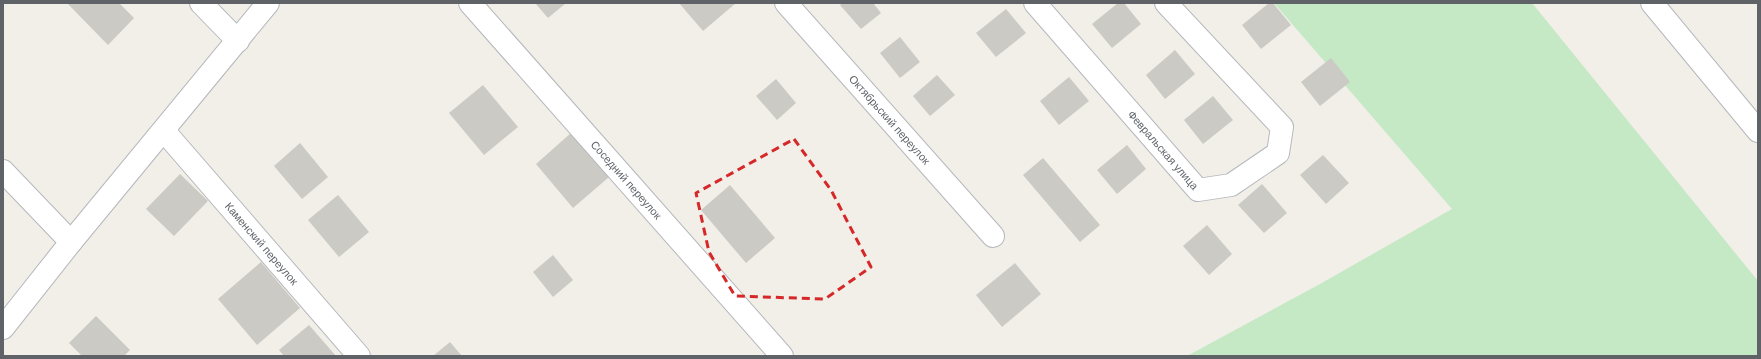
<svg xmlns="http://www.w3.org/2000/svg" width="1761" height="359" font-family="Arial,sans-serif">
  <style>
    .green { fill: #c5e8c5 }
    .building { fill: #cccac5 }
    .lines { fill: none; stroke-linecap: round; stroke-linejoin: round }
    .street-casing { stroke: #b5b8bc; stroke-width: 24 }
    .street { stroke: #fff; stroke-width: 22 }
    .marked { fill: none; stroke: #d62828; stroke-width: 3; stroke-dasharray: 8 5; stroke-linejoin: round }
    .labels { text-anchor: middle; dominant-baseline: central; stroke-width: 3.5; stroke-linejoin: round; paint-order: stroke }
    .street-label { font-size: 11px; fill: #5f6368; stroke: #fff }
  </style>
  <rect width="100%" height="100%" fill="#f1efe8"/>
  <polygon class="green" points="1274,3 1532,3 1758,281 1758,356 1187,356 1320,284 1452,209"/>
  <g class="building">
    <polygon points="67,3 119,3 134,18 108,45"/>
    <polygon points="535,3 566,3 548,18"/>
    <polygon points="679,3 736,3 703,31"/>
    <polygon points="843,3 873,3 881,13 861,29 840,5"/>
    <polygon points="1118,3 1124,3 1141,24 1112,48 1092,24"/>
    <polygon points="1269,3 1273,3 1291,25 1261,49 1242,25"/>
    <polygon points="1006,9 1026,33 996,57 976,33"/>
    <polygon points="900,37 920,62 900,78 880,53"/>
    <polygon points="1175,50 1195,74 1165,99 1146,75"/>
    <polygon points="1331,58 1350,82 1320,106 1301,82"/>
    <polygon points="937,75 955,95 930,116 913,96"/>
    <polygon points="1069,77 1089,101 1059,125 1040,101"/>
    <polygon points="776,79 796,103 777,120 756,96"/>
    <polygon points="483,85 518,127 484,155 449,113"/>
    <polygon points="1213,96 1233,120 1203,144 1184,120"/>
    <polygon points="571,133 609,177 573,208 536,164"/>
    <polygon points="300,143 328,177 302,199 274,166"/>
    <polygon points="1127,145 1146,169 1117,194 1097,170"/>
    <polygon points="1323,155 1349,183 1326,204 1300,175"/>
    <polygon points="1043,158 1100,225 1080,242 1023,175"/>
    <polygon points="180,174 208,201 174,236 146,209"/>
    <polygon points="1262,184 1287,213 1264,233 1238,205"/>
    <polygon points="730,185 775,238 746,263 701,210"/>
    <polygon points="338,195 369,232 339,257 308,220"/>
    <polygon points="1207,225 1232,254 1209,275 1183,246"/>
    <polygon points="553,255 573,280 553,297 533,272"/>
    <polygon points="261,262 300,308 257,345 218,299"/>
    <polygon points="1015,263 1041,294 1002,327 976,295"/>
    <polygon points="96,316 130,350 124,356 82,356 69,343"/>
    <polygon points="309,325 336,356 284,356 279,350"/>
    <polygon points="450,342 462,356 433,356"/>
  </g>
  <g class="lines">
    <defs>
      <g id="street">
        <polyline points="201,3 238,41"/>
        <path id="s1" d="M470 3 782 356"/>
        <path id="s2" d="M786 3 993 236"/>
        <path id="s3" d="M1035 3 1198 190 1231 185 1278 153 1282 127 1166 3"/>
        <polyline points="1652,3 1758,131"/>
        <path id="s4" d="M164 131 359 356"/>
        <polyline points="3,171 71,242"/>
        <polyline points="3,328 71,242 268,3"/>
      </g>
    </defs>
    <use href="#street" class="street-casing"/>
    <use href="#street" class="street"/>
  </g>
  <path class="marked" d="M794 139 831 190 871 267 825 299 735 296 709 252 696 193Z"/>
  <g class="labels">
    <g class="street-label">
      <text stroke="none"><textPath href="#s2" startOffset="156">Октябрьский переулок</textPath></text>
      <text stroke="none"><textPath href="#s3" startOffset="195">Февральская улица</textPath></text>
      <text stroke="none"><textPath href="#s1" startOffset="236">Соседний переулок</textPath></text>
      <text stroke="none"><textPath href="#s4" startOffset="149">Каменский переулок</textPath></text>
    </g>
  </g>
  <rect width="1761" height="359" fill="none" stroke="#5f6368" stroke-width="8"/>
</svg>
